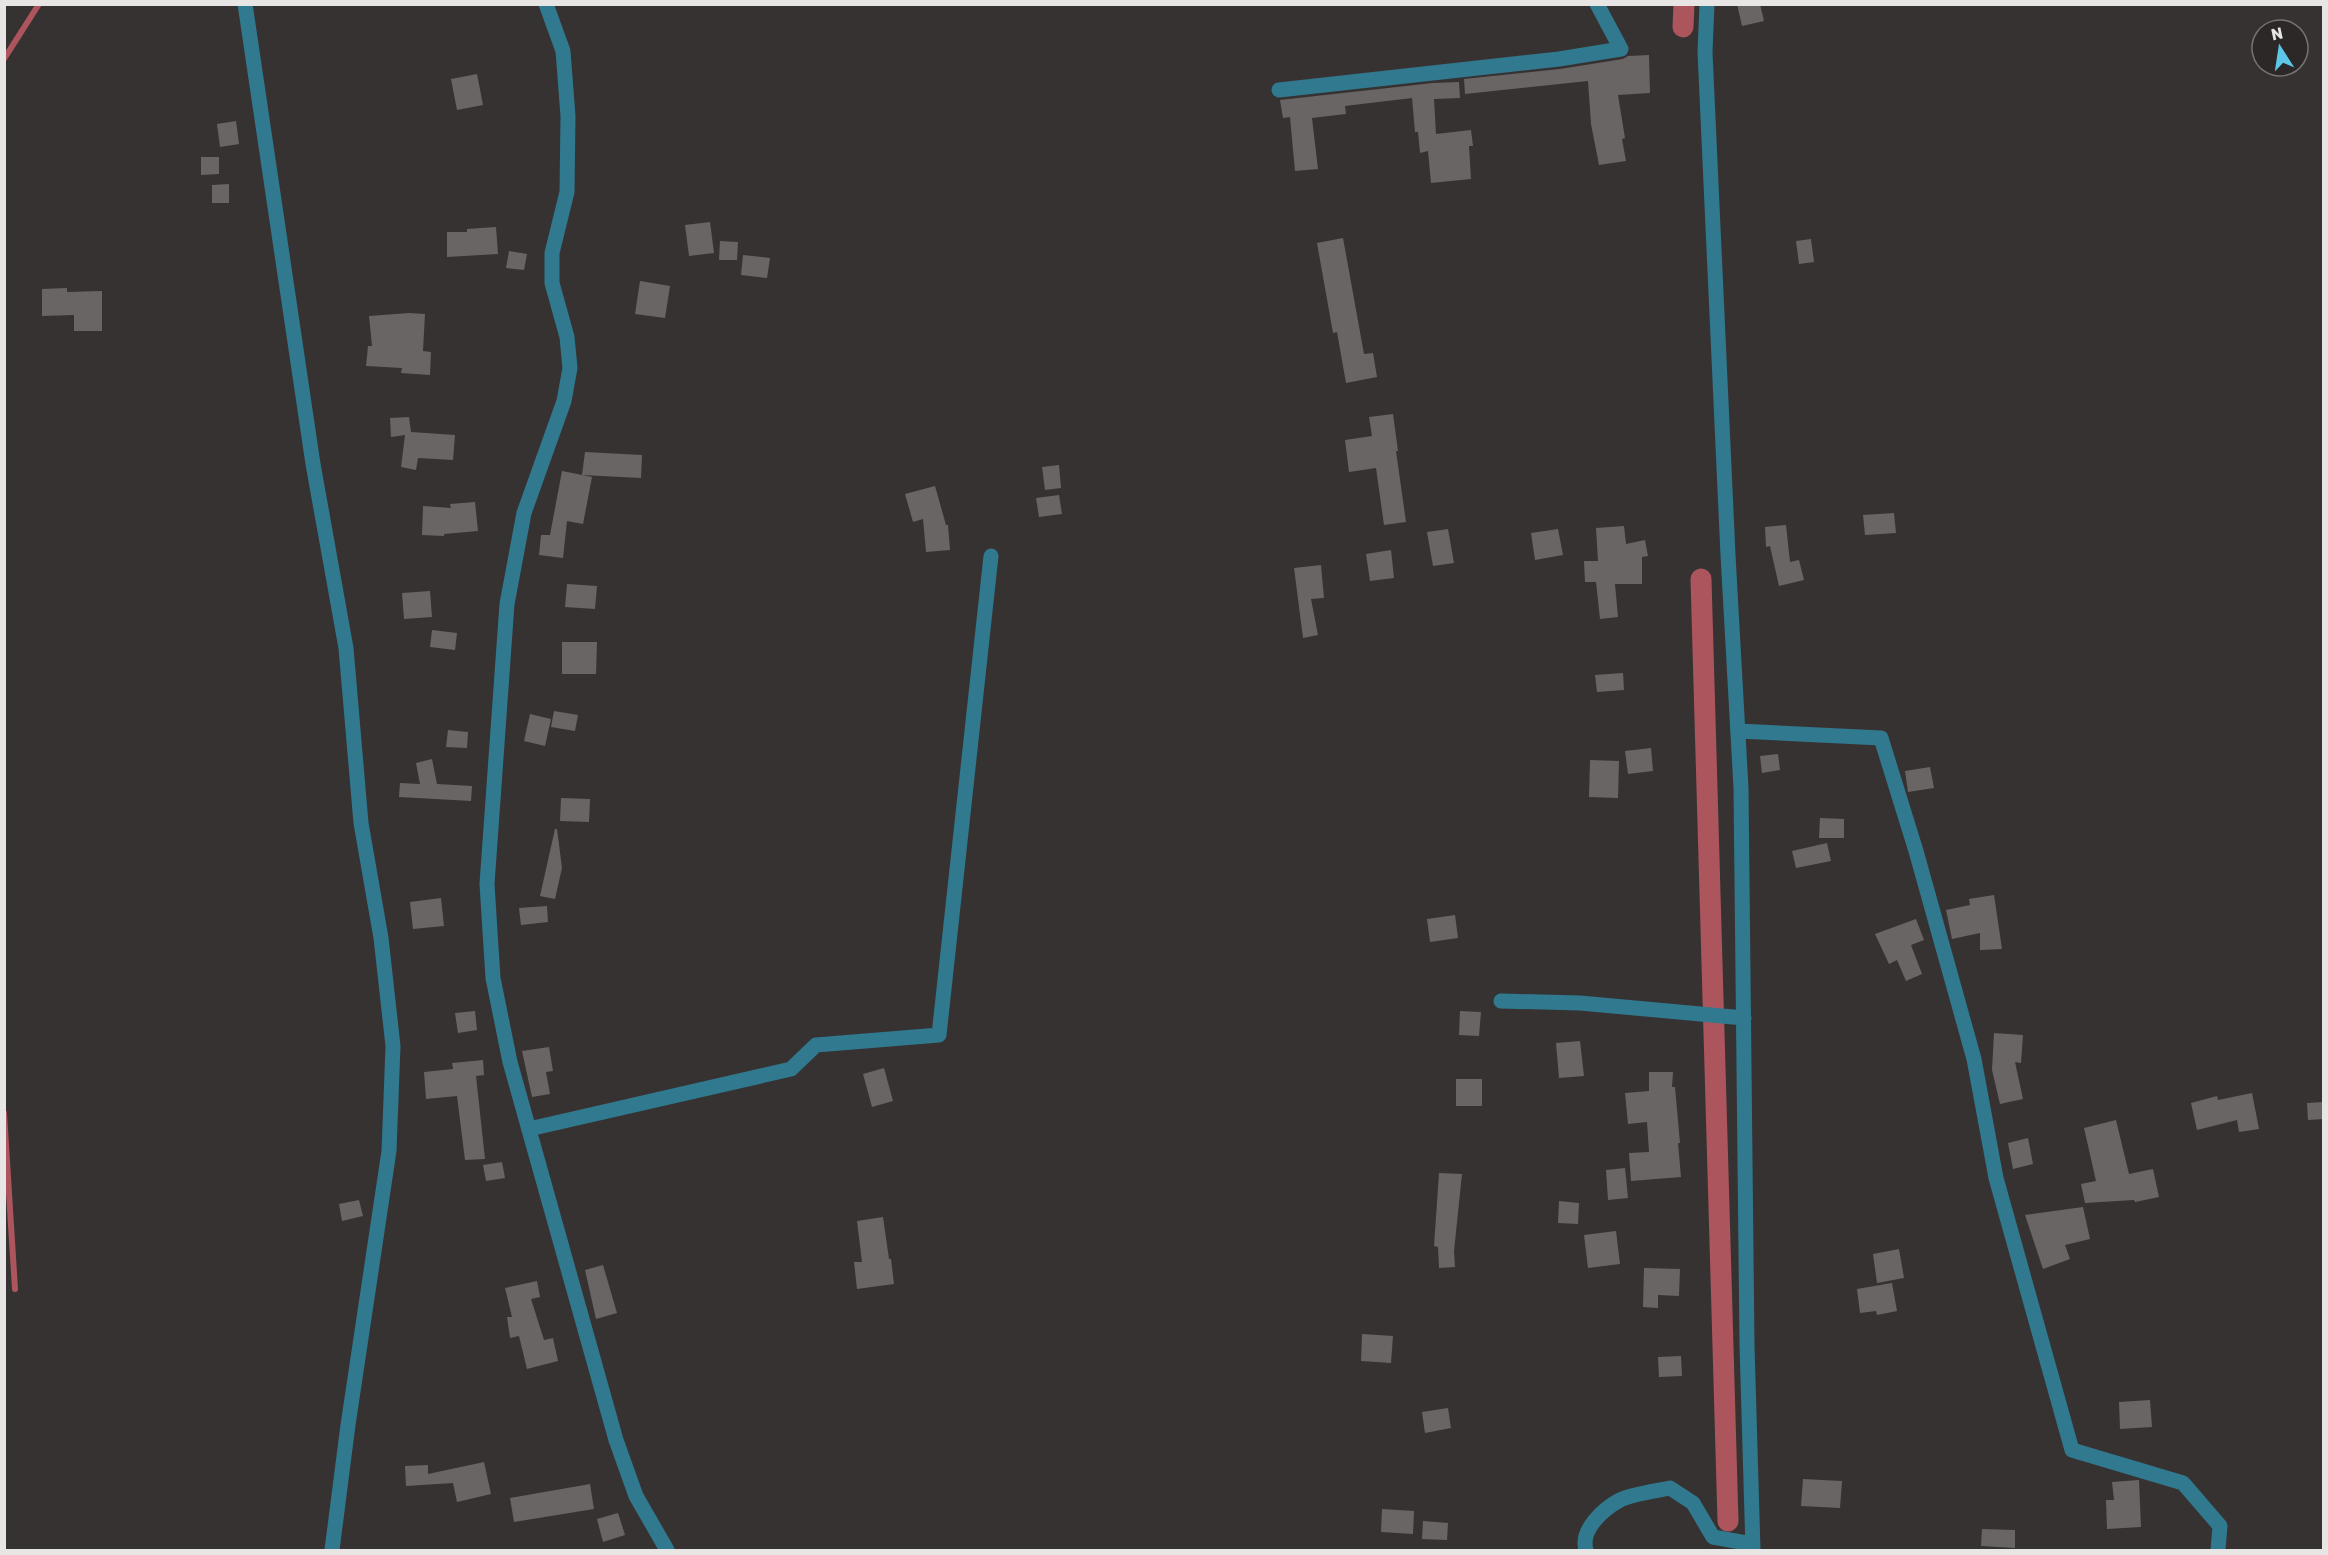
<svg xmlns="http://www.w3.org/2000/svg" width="2328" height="1555" font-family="Rubik,sans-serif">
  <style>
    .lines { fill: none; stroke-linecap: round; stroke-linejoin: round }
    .stream { stroke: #ac555d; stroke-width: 6 }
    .canal { stroke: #ac555d; stroke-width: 21 }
    .building { fill: #6a6565 }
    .minor { stroke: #31798e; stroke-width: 15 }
  </style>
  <rect width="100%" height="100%" fill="#363232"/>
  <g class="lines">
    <g class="stream">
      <polyline points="4,59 39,4"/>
      <polyline points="4,1113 15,1289"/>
    </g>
    <g class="canal">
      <polyline points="1683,27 1684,4"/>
      <polyline points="1701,579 1728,1521"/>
    </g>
  </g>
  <g class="building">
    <polygon points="1737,4 1760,4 1764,21 1742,26"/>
    <polygon points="1649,55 1650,93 1618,95 1625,138 1622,139 1626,161 1599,165 1591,124 1588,81 1465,94 1464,79 1560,69 1623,59 1628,56"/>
    <polygon points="477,74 483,105 457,110 451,79"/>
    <polygon points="1459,82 1460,98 1434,99 1436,134 1471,130 1473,146 1469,146 1471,179 1431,183 1428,151 1420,153 1418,132 1415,132 1412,98 1345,106 1346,114 1312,118 1318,169 1295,171 1290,117 1283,118 1280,100 1433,83"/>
    <polygon points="236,121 239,144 220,147 217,124"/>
    <polygon points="201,157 219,157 219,174 201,175"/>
    <polygon points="229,184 229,203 212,203 212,185"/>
    <polygon points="710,222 714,253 689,256 685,225"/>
    <polygon points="496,227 498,254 447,257 447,232 467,232 467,229"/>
    <polygon points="1343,238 1364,354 1373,353 1377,377 1346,383 1337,332 1333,333 1317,243"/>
    <polygon points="1811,239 1814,262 1799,264 1796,241"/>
    <polygon points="720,241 738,242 737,260 719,260"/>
    <polygon points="509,251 527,254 524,270 506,268"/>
    <polygon points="743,255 770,258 767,278 741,275"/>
    <polygon points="640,281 670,286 665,318 635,314"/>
    <polygon points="67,288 67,292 102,291 102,331 74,331 74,315 42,316 42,289"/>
    <polygon points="409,313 425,314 423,351 431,352 430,375 401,373 402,368 366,366 368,346 372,346 369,316"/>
    <polygon points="1393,414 1398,451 1396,451 1406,522 1384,525 1376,468 1349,472 1345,440 1372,436 1369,417"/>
    <polygon points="409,417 411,432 455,435 453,460 418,458 416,470 401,467 405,435 391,437 390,418"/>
    <polygon points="585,452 642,455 641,478 582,475"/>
    <polygon points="1059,465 1061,488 1045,490 1042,467"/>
    <polygon points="562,471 592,477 583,524 567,521 563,558 539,555 541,535 550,535"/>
    <polygon points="935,486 946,525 948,525 950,550 926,552 923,519 913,522 905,494"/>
    <polygon points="1059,495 1062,514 1039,517 1036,498"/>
    <polygon points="475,502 478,531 444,534 444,536 422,535 423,506 451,508 450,504"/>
    <polygon points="1894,513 1896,533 1865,535 1863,515"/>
    <polygon points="1786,525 1790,562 1799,560 1804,580 1779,586 1770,546 1766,547 1765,527"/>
    <polygon points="1624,526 1626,544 1645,540 1648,556 1642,557 1642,584 1615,584 1618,617 1600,619 1596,582 1585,582 1584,561 1598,561 1596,528"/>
    <polygon points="1448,529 1454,563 1433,566 1427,532"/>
    <polygon points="1558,529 1563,555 1535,560 1531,533"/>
    <polygon points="1391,550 1394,578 1370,581 1366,554"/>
    <polygon points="1321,565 1324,598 1311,599 1318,635 1303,638 1294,568"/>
    <polygon points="567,584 597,586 595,609 565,607"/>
    <polygon points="430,591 432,617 404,619 402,593"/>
    <polygon points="432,630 457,633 455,650 430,647"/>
    <polygon points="562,642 597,642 596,674 562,674"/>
    <polygon points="1623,673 1624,690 1597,692 1595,675"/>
    <polygon points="554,711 578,715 575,731 551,727"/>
    <polygon points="530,714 551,719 545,746 524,741"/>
    <polygon points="448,730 468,732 467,748 446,747"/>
    <polygon points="1651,748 1653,771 1628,774 1625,751"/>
    <polygon points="1778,754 1780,770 1762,773 1760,756"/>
    <polygon points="432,759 437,784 472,786 471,801 399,797 400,783 420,784 416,763"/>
    <polygon points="1590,760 1619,761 1618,798 1589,797"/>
    <polygon points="1930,767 1934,788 1908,792 1905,771"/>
    <polygon points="561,798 590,799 589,822 560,821"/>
    <polygon points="1820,818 1844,819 1844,838 1819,838"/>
    <polygon points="555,829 557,829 562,868 555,899 540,896"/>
    <polygon points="1827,843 1831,861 1796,868 1792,851"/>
    <polygon points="1994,895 2002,949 1980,950 1980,933 1952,939 1946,910 1970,905 1969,899"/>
    <polygon points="441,898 444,926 413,929 410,902"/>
    <polygon points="547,906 548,922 521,925 519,908"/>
    <polygon points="1455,915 1458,938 1430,942 1427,919"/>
    <polygon points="1916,919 1924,940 1911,945 1922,974 1906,981 1897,960 1889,964 1875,934"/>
    <polygon points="475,1011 477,1030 458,1033 455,1013"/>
    <polygon points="1460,1011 1481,1012 1479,1036 1459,1035"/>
    <polygon points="1994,1033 2023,1035 2021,1063 2015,1062 2023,1099 2000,1104 1992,1070"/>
    <polygon points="1580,1041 1584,1076 1559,1078 1556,1043"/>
    <polygon points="549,1047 553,1071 546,1072 550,1094 532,1097 522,1051"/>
    <polygon points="483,1060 484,1075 476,1076 485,1159 465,1160 457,1096 426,1099 424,1072 453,1069 452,1063"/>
    <polygon points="884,1068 893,1101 872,1107 863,1074"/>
    <polygon points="1649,1072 1673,1072 1672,1087 1675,1087 1680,1143 1678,1143 1681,1177 1631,1181 1629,1153 1649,1152 1647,1122 1628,1124 1625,1093 1649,1091"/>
    <rect x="1456" y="1079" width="26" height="27"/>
    <polygon points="2252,1093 2259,1129 2239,1132 2237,1120 2197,1130 2191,1103 2217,1096 2218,1100"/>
    <polygon points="2323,1102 2324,1119 2308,1120 2307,1103"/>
    <polygon points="2116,1120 2129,1174 2153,1169 2159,1197 2135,1202 2134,1200 2085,1203 2081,1184 2096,1181 2084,1128"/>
    <polygon points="2028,1138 2033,1164 2013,1169 2008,1143"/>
    <polygon points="502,1162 505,1178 486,1181 483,1165"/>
    <polygon points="1625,1168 1628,1198 1608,1200 1606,1170"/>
    <polygon points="1439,1173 1462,1174 1454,1251 1455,1267 1439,1268 1438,1247 1434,1246"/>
    <polygon points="359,1200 363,1216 342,1221 339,1204"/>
    <polygon points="1559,1201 1579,1203 1578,1224 1558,1223"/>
    <polygon points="2083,1207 2090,1239 2065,1245 2070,1259 2043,1269 2025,1215"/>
    <polygon points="883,1217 889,1259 891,1259 894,1284 857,1289 854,1262 862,1262 857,1221"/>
    <polygon points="1616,1231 1620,1264 1588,1268 1584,1235"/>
    <polygon points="1899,1249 1904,1278 1877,1283 1873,1254"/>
    <polygon points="603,1265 617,1313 596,1319 585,1270"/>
    <polygon points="1644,1268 1680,1269 1679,1296 1658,1295 1658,1308 1643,1307"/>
    <polygon points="537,1281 540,1297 531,1299 544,1340 553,1338 558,1361 527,1369 519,1336 510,1338 507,1317 512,1317 505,1288"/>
    <polygon points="1892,1283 1897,1311 1877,1315 1876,1311 1860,1313 1857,1289"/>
    <polygon points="1362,1334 1393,1336 1391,1363 1361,1361"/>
    <polygon points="1681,1356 1682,1376 1659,1377 1658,1357"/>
    <polygon points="2150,1400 2152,1427 2120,1429 2119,1402"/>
    <polygon points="1448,1408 1451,1428 1425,1433 1422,1412"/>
    <polygon points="484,1462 491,1494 457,1502 453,1483 406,1486 405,1466 428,1465 428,1474"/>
    <polygon points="1803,1479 1842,1481 1840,1508 1801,1506"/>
    <polygon points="2139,1480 2141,1527 2107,1529 2106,1500 2114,1500 2112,1482"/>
    <polygon points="590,1484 594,1509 514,1522 510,1498"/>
    <polygon points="1382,1509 1414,1511 1413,1534 1381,1532"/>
    <polygon points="618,1513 625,1535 603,1542 597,1519"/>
    <polygon points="1423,1521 1448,1523 1447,1540 1422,1539"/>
    <polygon points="1982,1529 2015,1530 2015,1548 1981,1546"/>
  </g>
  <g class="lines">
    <g class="minor">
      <polyline points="245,4 313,464 346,648 361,823 381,938 393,1046 389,1151 348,1425 332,1550"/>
      <polyline points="546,4 563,51 568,116 567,192 552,253 552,283 567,337 570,368 564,401 524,513 507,604 487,884 493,978 510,1062 616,1440 636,1496 667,1550"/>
      <polyline points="1707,4 1705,52 1728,555 1741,788 1747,1345 1753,1550"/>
      <polyline points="1279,90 1559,59 1621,49 1597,4"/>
      <polyline points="1738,731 1881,738 1916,851 1974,1059 1996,1178 2072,1450 2183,1483 2220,1526 2218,1550"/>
      <polyline points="1501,1001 1580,1003 1744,1018"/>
      <polyline points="529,1129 791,1069 816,1045 939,1035 991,556"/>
      <path d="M1586 1550C1580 1530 1603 1509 1620 1500 1632 1494 1656 1491 1670 1488L1693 1503 1713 1537 1752 1544"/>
    </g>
  </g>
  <rect width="2328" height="1555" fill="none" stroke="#e8e5e5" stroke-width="12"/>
  <g transform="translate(2280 48) rotate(348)"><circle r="28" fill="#2c2828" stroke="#777474" stroke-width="1.5"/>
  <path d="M0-4.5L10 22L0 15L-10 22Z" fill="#5cc7e7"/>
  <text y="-9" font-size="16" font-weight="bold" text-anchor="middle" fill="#e8e5e5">N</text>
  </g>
</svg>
